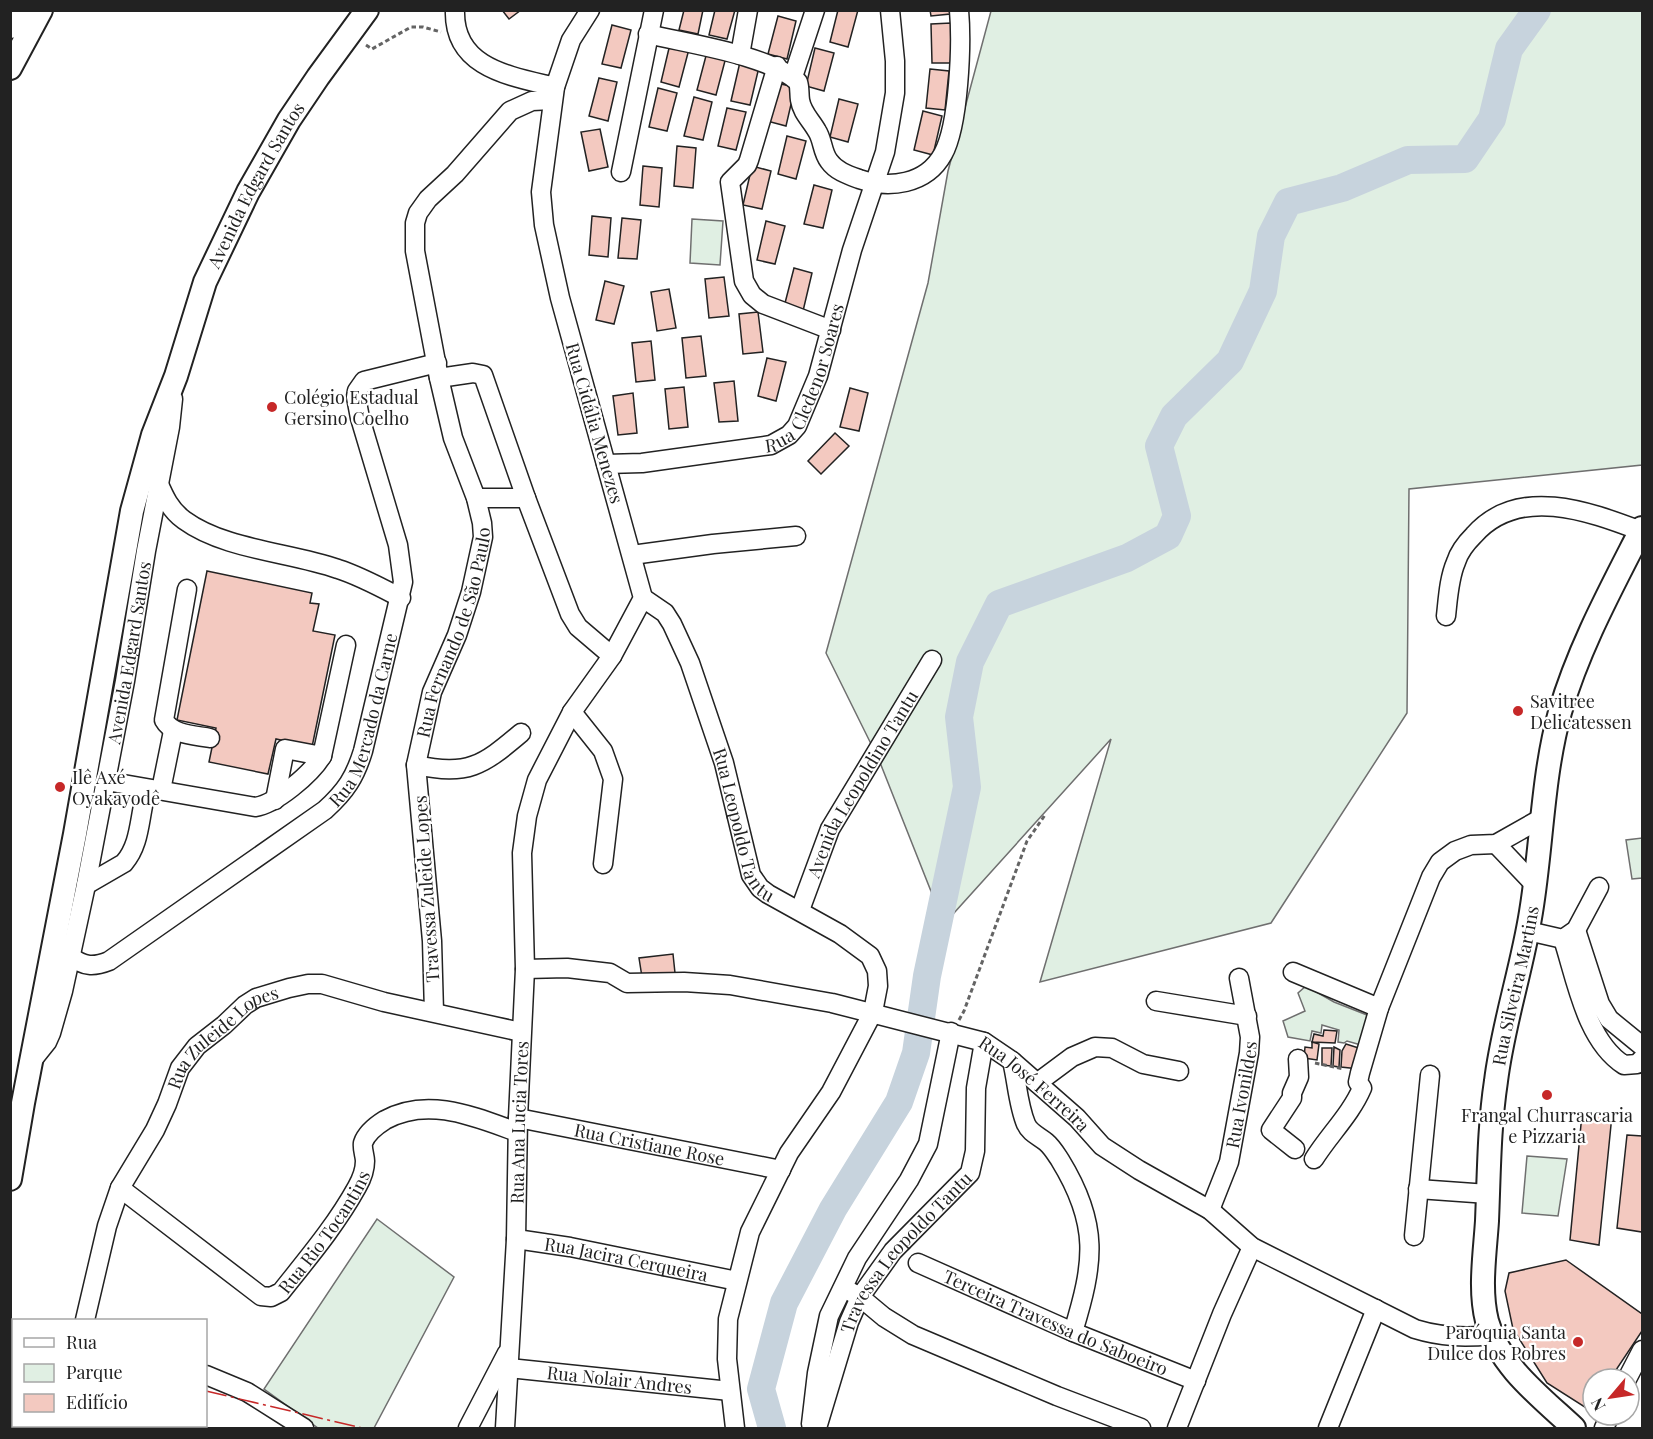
<svg xmlns="http://www.w3.org/2000/svg" width="1653" height="1439" font-family="'Playfair Display',serif">
  <style>
    .green { fill: #e0efe3; stroke: #6f6f6f; stroke-width: 1.5 }
    .lines { fill: none; stroke-linecap: round; stroke-linejoin: round }
    .river { stroke: #c7d3dd; stroke-width: 28 }
    .building { fill: #f3c9c0; stroke: #222; stroke-width: 1.5 }
    .minor-casing { stroke: #222; stroke-width: 21 }
    .major-casing { stroke: #222; stroke-width: 26 }
    .path { stroke: #646464; stroke-width: 3; stroke-dasharray: 4.5 3; stroke-linecap: butt }
    .minor { stroke: #fff; stroke-width: 18 }
    .major { stroke: #fff; stroke-width: 22 }
    .power { stroke: #c62828; stroke-width: 1.5; stroke-dasharray: 21 4.5 3 4.5; stroke-linecap: butt }
    .poi-dot { fill: #c62828; stroke: #fff; stroke-width: 2 }
    .labels { text-anchor: middle; dominant-baseline: central; stroke-width: 4.5; stroke-linejoin: round; paint-order: stroke }
    .street-label { font-size: 18px; fill: #222; stroke: #fff }
    .poi-label { font-size: 18px; fill: #222; stroke: #fff; text-anchor: start }
  </style>
  <rect width="100%" height="100%" fill="#fff"/>
  <g class="green">
    <polygon points="991,11 1642,11 1642,465 1409,489 1407,713 1271,923 1040,982 1111,739 944,924 879,760 826,653 928,283 948,171"/>
    <polygon points="692,219 723,221 720,265 690,263"/>
    <polygon points="1642,838 1642,878 1632,879 1626,840"/>
    <polygon points="1306,986 1334,1002 1367,1015 1361,1045 1347,1041 1344,1043 1338,1042 1339,1030 1322,1025 1321,1033 1312,1031 1310,1041 1288,1037 1283,1021 1305,1011 1298,993"/>
    <polygon points="1527,1156 1567,1159 1558,1216 1522,1213"/>
    <polygon points="377,1219 454,1277 374,1428 318,1428 264,1389"/>
  </g>
  <g class="lines">
    <polyline class="river" points="772,1428 761,1389 784,1303 833,1209 899,1102 916,1053 927,976 967,787 959,717 970,662 999,604 1127,558 1168,536 1177,516 1159,446 1174,416 1230,361 1263,291 1271,236 1288,202 1342,188 1408,160 1465,159 1492,119 1509,49 1537,10"/>
  </g>
  <g class="building">
    <polygon points="502,10 521,10 509,19"/>
    <polygon points="684,10 703,10 698,34 679,30"/>
    <polygon points="715,10 735,10 727,39 709,35"/>
    <polygon points="838,10 858,10 848,47 830,42"/>
    <polygon points="930,10 949,10 950,14 931,16"/>
    <polygon points="778,16 796,21 787,59 768,54"/>
    <polygon points="951,23 951,63 932,63 931,24"/>
    <polygon points="612,25 631,30 621,68 602,64"/>
    <polygon points="670,44 689,49 679,87 661,82"/>
    <polygon points="815,48 834,53 824,91 806,86"/>
    <polygon points="707,52 726,57 716,95 697,90"/>
    <polygon points="740,62 759,67 750,105 731,101"/>
    <polygon points="930,69 949,71 945,110 926,108"/>
    <polygon points="599,78 617,82 608,121 589,116"/>
    <polygon points="776,83 795,87 786,126 767,121"/>
    <polygon points="658,88 677,93 667,131 649,127"/>
    <polygon points="694,97 712,102 703,140 684,136"/>
    <polygon points="839,99 858,104 848,142 830,137"/>
    <polygon points="727,108 746,112 736,150 718,146"/>
    <polygon points="923,111 942,116 933,155 914,150"/>
    <polygon points="600,129 608,167 589,171 581,132"/>
    <polygon points="787,136 806,141 796,179 778,174"/>
    <polygon points="677,146 696,148 693,188 674,186"/>
    <polygon points="643,166 662,168 659,207 640,205"/>
    <polygon points="752,166 771,171 762,209 743,205"/>
    <polygon points="814,185 832,190 823,228 804,224"/>
    <polygon points="592,216 611,218 608,257 589,255"/>
    <polygon points="622,218 641,220 637,259 618,258"/>
    <polygon points="766,221 785,226 775,264 757,260"/>
    <polygon points="794,268 812,273 803,311 784,307"/>
    <polygon points="724,277 729,316 709,318 705,279"/>
    <polygon points="605,281 624,286 614,324 596,320"/>
    <polygon points="669,289 676,328 657,331 651,292"/>
    <polygon points="758,312 763,352 743,354 739,314"/>
    <polygon points="701,336 706,376 686,378 682,338"/>
    <polygon points="651,341 655,380 636,382 632,343"/>
    <polygon points="767,358 786,362 776,401 758,396"/>
    <polygon points="734,381 738,421 719,422 714,383"/>
    <polygon points="684,387 688,427 669,429 665,389"/>
    <polygon points="850,388 868,393 859,431 840,427"/>
    <polygon points="633,393 637,433 618,435 613,396"/>
    <polygon points="835,433 849,446 821,474 808,461"/>
    <polygon points="207,571 312,593 310,603 319,604 313,631 335,635 312,747 276,739 268,774 209,762 216,728 177,720"/>
    <polygon points="673,954 675,973 642,977 639,958"/>
    <polygon points="1324,1030 1337,1031 1335,1043 1312,1042 1314,1034 1323,1036"/>
    <polygon points="1312,1042 1319,1044 1317,1060 1304,1058 1305,1047 1312,1048"/>
    <polygon points="1346,1044 1365,1050 1359,1069 1341,1067 1342,1051"/>
    <polygon points="1334,1047 1340,1050 1339,1067 1333,1066"/>
    <polygon points="1322,1048 1332,1048 1331,1066 1322,1065"/>
    <polygon points="1582,1114 1612,1115 1599,1245 1570,1240"/>
    <polygon points="1627,1135 1642,1136 1642,1232 1617,1228"/>
    <polygon points="1566,1260 1642,1314 1642,1331 1610,1379 1593,1379 1593,1408 1591,1411 1547,1383 1513,1329 1505,1291 1509,1273"/>
  </g>
  <g class="lines">
    <defs>
      <g id="minor">
        <path d="M455 10C453 68 510 76 555 87"/>
        <path d="M648 34C689 44 769 55 798 82 800 88 799 93 800 100 802 113 811 120 817 131 823 140 822 152 829 161 836 171 848 175 859 179 889 189 926 185 943 154 959 125 962 44 959 10"/>
        <polyline points="740,55 748,10"/>
        <polyline points="777,66 749,160 747,165 730,182 744,281 752,295 763,304 831,330"/>
        <polyline points="793,77 815,10"/>
        <polyline points="621,172 654,10"/>
        <polyline points="439,378 473,373 483,375 526,498"/>
        <path id="s1" d="M606 464 642 463 771 445 789 435 797 426 818 376 852 250 885 152 895 93V61L890 10"/>
        <path d="M158 482C164 496 170 510 184 520 225 550 290 552 338 569 360 576 380 587 401 598"/>
        <polyline points="476,498 526,498 570,614 578,627 612,656"/>
        <polyline points="632,555 713,544 796,536"/>
        <path d="M187 589 164 720C172 735 194 735 210 738"/>
        <path id="s2" d="M643 598 665 613 672 624 690 663 724 763 751 875 760 888 768 894 840 934 870 956 877 971 878 986 873 1012 831 1092 789 1153 750 1232 728 1319 727 1359 735 1428"/>
        <path d="M1446 616C1448 598 1449 578 1456 562 1459 552 1467 542 1474 535 1518 485 1588 511 1641 531"/>
        <polyline points="572,712 603,751 613,779 603,864"/>
        <path d="M416 765C468 776 482 766 521 733"/>
        <path d="M106 781 255 807C276 804 311 774 322 756L346 645"/>
        <polyline points="161,790 173,731"/>
        <polyline points="275,800 285,749 322,756"/>
        <polyline points="1496,844 1535,885"/>
        <path d="M86 885 124 863C138 847 139 826 143 806"/>
        <path id="s3" d="M800 910 830 829 932 660"/>
        <polyline points="1576,930 1600,1004 1609,1019 1642,1046"/>
        <polyline points="1528,931 1563,939 1576,930 1599,887"/>
        <path d="M1563 939C1576 979 1586 1041 1624 1065L1637 1064 1642 1059"/>
        <path id="s4" d="M70 956C84 967 94 967 109 961L325 810C346 791 355 777 363 751L403 582 398 545 360 418 356 397 357 391 364 381 437 363"/>
        <path id="s5" d="M525 969 567 968 610 973 627 983 684 982 730 985 832 1003 984 1042 1012 1061 1077 1118 1102 1146 1139 1170 1210 1210 1252 1247 1415 1329C1441 1337 1464 1338 1492 1335"/>
        <polyline points="1293,972 1379,1008"/>
        <polyline points="1156,1001 1247,1016"/>
        <path id="s6" d="M434 1012 432 941 416 765 432 692 457 635 471 592 483 537 482 523 476 498 453 438 439 378 415 251V223L418 213 428 199 455 174 510 111 532 101 552 100"/>
        <path d="M1012 1061C1017 1081 1018 1105 1026 1124 1030 1133 1039 1136 1046 1142 1052 1147 1056 1154 1060 1160 1100 1225 1094 1263 1073 1332"/>
        <path id="s7" d="M31 1062 47 1042 51 1033 63 991 86 885 125 681 146 551 170 427 173 399"/>
        <polyline points="1037,1083 1072,1057 1095,1047 1112,1048 1143,1064 1179,1071"/>
        <path id="s8" d="M518 1118 781 1170"/>
        <polyline points="1295,1149 1271,1130 1292,1098 1292,1093 1299,1077 1298,1059"/>
        <path d="M1314 1159C1329 1135 1351 1114 1362 1088L1358 1082 1360 1073 1379 1008 1431 877 1440 862 1455 851 1471 845 1496 844 1542 818"/>
        <path id="s9" d="M120 1188 261 1296 271 1297 281 1292C308 1258 336 1225 357 1187 361 1180 365 1170 365 1161 365 1156 362 1149 363 1143 366 1134 377 1125 385 1120 428 1096 475 1117 517 1132"/>
        <polyline points="1418,1189 1488,1194"/>
        <path id="s10" d="M1210 1210 1229 1162 1249 1053 1250 1037 1239 978"/>
        <polyline points="1414,1236 1430,1075"/>
        <path id="s11" d="M516 1239 570 1247 737 1281"/>
        <path id="s12" d="M918 1263 1073 1332 1196 1381"/>
        <polyline points="851,1292 860,1297 884,1317 913,1335 1057,1396 1141,1428"/>
        <path id="s13" d="M85 1320 107 1226 120 1188 155 1130 167 1104 180 1068 197 1046 224 1025 245 1005 256 998 289 988 308 984H322L384 1002 521 1032"/>
        <path id="s14" d="M509 1368 730 1391"/>
        <polyline points="206,1375 247,1392 304,1428"/>
        <polyline points="1627,1379 1642,1350"/>
        <polyline points="10,1383 14,1383"/>
        <polyline points="811,1424 817,1373 829,1316 857,1258 909,1180 928,1144 951,1032"/>
        <polyline points="15,1428 17,1426"/>
        <polyline points="468,1428 507,1353"/>
        <path id="s15" d="M505 1428 516 1239 518 1118 525 969 522 853 527 816 537 780 572 712 612 656 643 598 560 298 544 225 541 192 555 87 571 40 590 10"/>
        <path id="s16" d="M817 1428 849 1322 860 1297 893 1251 970 1173 975 1151 976 1088 984 1042"/>
        <polyline points="1177,1428 1222,1314 1252,1247"/>
        <polyline points="1328,1428 1376,1309"/>
        <polyline points="1604,1428 1610,1415"/>
      </g>
      <g id="major">
        <polyline points="10,27 30,10"/>
        <polyline points="10,68 41,10"/>
        <path id="s17" d="M10 1179 23 1103 75 834 132 511 153 435 176 376 205 282 248 192 289 120 318 77 367 10"/>
        <path id="s18" d="M1574 1428C1542 1398 1499 1366 1487 1321 1479 1290 1485 1253 1487 1221 1489 1174 1489 1127 1496 1081 1503 1024 1522 969 1531 912 1542 846 1542 777 1560 712 1579 647 1612 587 1642 528"/>
      </g>
    </defs>
    <use href="#minor" class="minor-casing"/>
    <use href="#major" class="major-casing"/>
    <g class="path">
      <polyline points="366,45 372,49 411,27 423,27 441,32"/>
      <polyline points="959,1020 964,1011 1027,841 1045,815"/>
      <polyline points="1315,1063 1344,1069"/>
    </g>
    <use href="#minor" class="minor"/>
    <use href="#major" class="major"/>
    <g class="power">
      <polyline points="10,1345 14,1346"/>
      <polyline points="206,1391 362,1428"/>
      <polyline points="10,1394 14,1395"/>
      <polyline points="132,1426 144,1428"/>
    </g>
  </g>
  <g class="poi-dot">
    <circle cx="272" cy="407" r="6"/>
    <circle cx="1518" cy="711" r="6"/>
    <circle cx="60" cy="787" r="6"/>
    <circle cx="1547" cy="1095" r="6"/>
    <circle cx="1578" cy="1342" r="6"/>
  </g>
  <g class="labels">
    <g class="street-label">
      <text stroke="none"><textPath href="#s17" startOffset="1029">Avenida Edgard Santos</textPath></text>
      <text stroke="none"><textPath href="#s1" startOffset="244">Rua Cledenor Soares</textPath></text>
      <text transform="translate(595 423) rotate(74)">Rua Cidália Menezes</text>
      <text stroke="none"><textPath href="#s6" startOffset="386">Rua Fernando de São Paulo</textPath></text>
      <text stroke="none"><textPath href="#s7" startOffset="424">Avenida Edgard Santos</textPath></text>
      <text stroke="none"><textPath href="#s4" startOffset="406">Rua Mercado da Carne</textPath></text>
      <text stroke="none"><textPath href="#s3" startOffset="141">Avenida Leopoldino Tantu</textPath></text>
      <text stroke="none"><textPath href="#s2" startOffset="254">Rua Leopoldo Tantu</textPath></text>
      <text transform="translate(426 889) rotate(-94)">Travessa Zuleide Lopes</text>
      <text stroke="none"><textPath href="#s18" startOffset="478">Rua Silveira Martins</textPath></text>
      <text stroke="none"><textPath href="#s13" startOffset="324">Rua Zuleide Lopes</textPath></text>
      <text stroke="none"><textPath href="#s5" startOffset="534">Rua José Ferreira</textPath></text>
      <text stroke="none"><textPath href="#s10" startOffset="120">Rua Ivonildes</textPath></text>
      <text stroke="none"><textPath href="#s15" startOffset="306">Rua Ana Lucia Tores</textPath></text>
      <text stroke="none"><textPath href="#s8" startOffset="134">Rua Cristiane Rose</textPath></text>
      <text stroke="none"><textPath href="#s9" startOffset="273">Rua Rio Tocantins</textPath></text>
      <text stroke="none"><textPath href="#s16" startOffset="201">Travessa Leopoldo Tantu</textPath></text>
      <text stroke="none"><textPath href="#s11" startOffset="112">Rua Jacira Cerqueira</textPath></text>
      <text stroke="none"><textPath href="#s12" startOffset="150">Terceira Travessa do Saboeiro</textPath></text>
      <text stroke="none"><textPath href="#s14" startOffset="111">Rua Nolair Andres</textPath></text>
    </g>
    <g class="poi-label">
      <text x="284" y="397">Colégio Estadual<tspan x="284" dy="21">Gersino Coelho</tspan></text>
      <text x="1530" y="701">Savitree<tspan x="1530" dy="21">Delicatessen</tspan></text>
      <text x="72" y="777">Ilê Axé<tspan x="72" dy="21">Oyakayodê</tspan></text>
      <text x="1547" y="1115" text-anchor="middle">Frangal Churrascaria<tspan x="1547" dy="21">e Pizzaria</tspan></text>
      <text x="1566" y="1332" text-anchor="end">Paróquia Santa<tspan x="1566" dy="21">Dulce dos Pobres</tspan></text>
    </g>
  </g>
  <rect width="1653" height="1439" fill="none" stroke="#222222" stroke-width="24"/>
  <rect x="12" y="1319" width="195" height="108" fill="#ffffff" stroke="#a7a7a7" stroke-width="1.5"/>
  <rect x="24" y="1338" width="30" height="9" fill="#ffffff" stroke="#a7a7a7" stroke-width="1.5"/>
  <text x="66" y="1349" font-size="18" fill="#222222">Rua</text>
  <rect x="24" y="1364" width="30" height="18" fill="#e0efe3" stroke="#a7a7a7" stroke-width="1.5"/>
  <text x="66" y="1379" font-size="18" fill="#222222">Parque</text>
  <rect x="24" y="1394" width="30" height="18" fill="#f3c9c0" stroke="#a7a7a7" stroke-width="1.5"/>
  <text x="66" y="1409" font-size="18" fill="#222222">Edifício</text>
  <g transform="translate(1611 1397) rotate(241)"><circle r="28" fill="#ffffff" stroke="#a7a7a7" stroke-width="1.5"/>
  <path d="M0-4.5L10 22L0 15L-10 22Z" fill="#c62828"/>
  <text y="-9" font-size="16" font-weight="bold" text-anchor="middle" fill="#222222">N</text>
  </g>
</svg>
